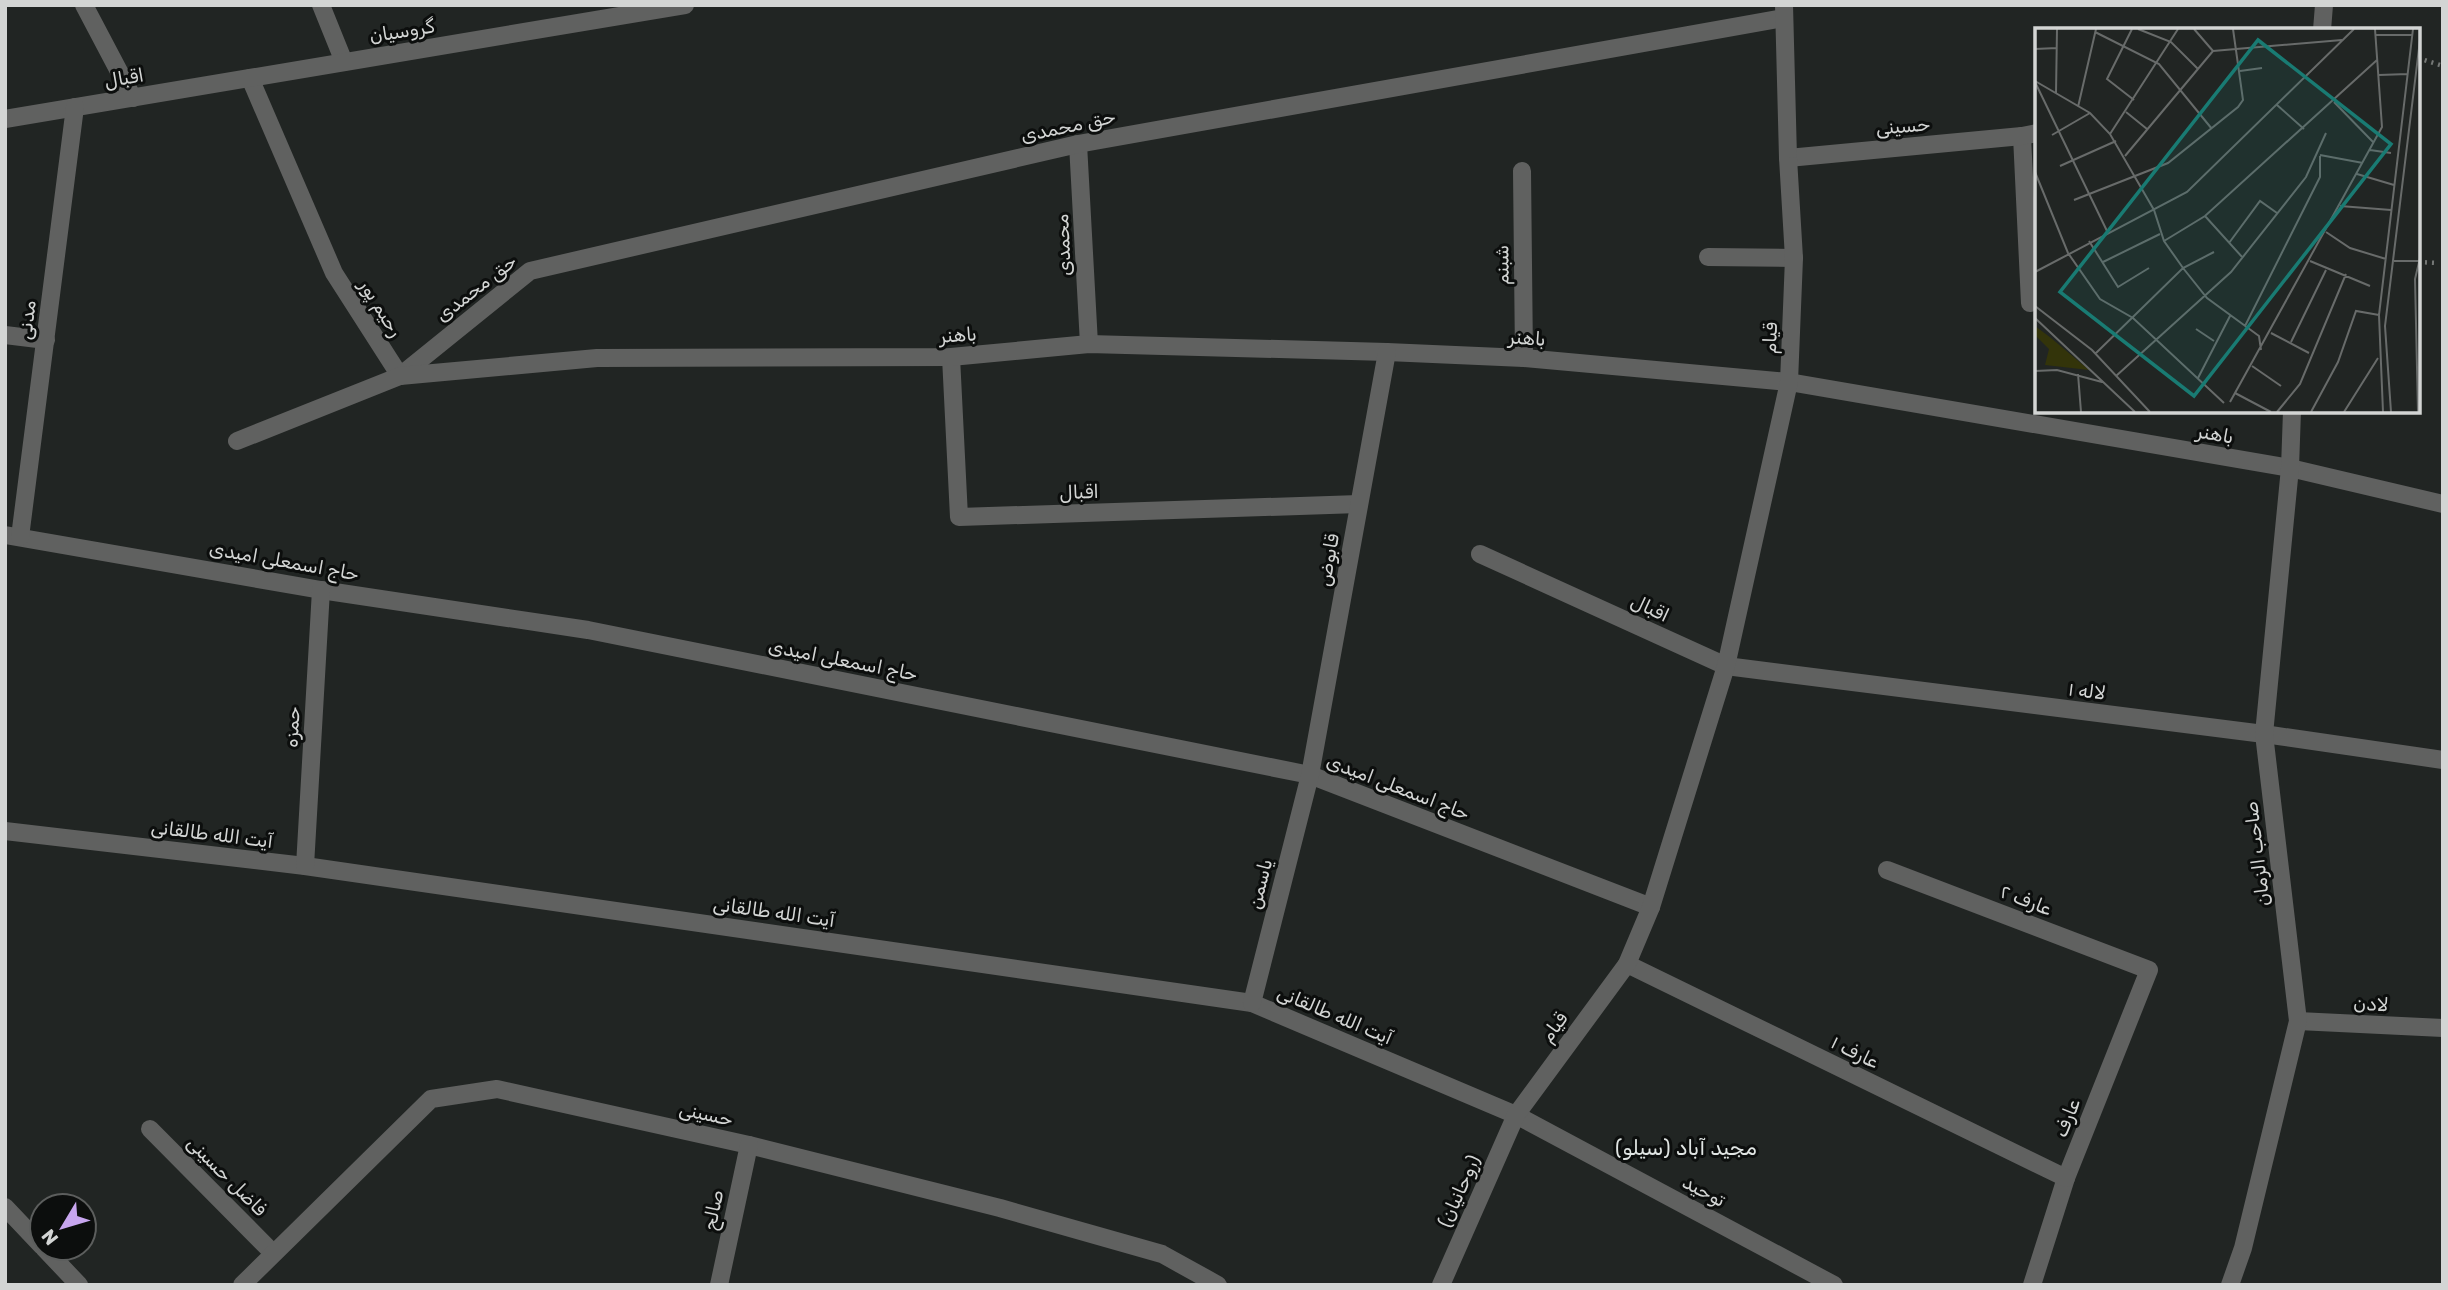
<svg xmlns="http://www.w3.org/2000/svg" width="2448" height="1290" font-family="Rubik,'Noto Naskh Arabic',sans-serif">
  <style>
    .lines { fill: none; stroke-linecap: round; stroke-linejoin: round }
    .path { stroke: #757876; stroke-width: 4.5; stroke-dasharray: 2 5; stroke-linecap: butt }
    .minor { stroke: #606160; stroke-width: 18 }
    .labels { text-anchor: middle; dominant-baseline: central; stroke-width: 6; stroke-linejoin: round; paint-order: stroke }
    .street-label { font-size: 19px; fill: #d3d5d4; stroke: #0c0e0d }
    .neighbourhood-label { font-size: 21px; fill: #e0e5e3; stroke: #0c0e0d }
    .inset-road { fill: none; stroke: #686b6a; stroke-width: 2 }
    .view { fill: #197b73; fill-opacity: 0.15; stroke: #197b73; stroke-width: 3.5 }
    .inset-edge { fill: none; stroke: #d3d5d4; stroke-width: 3.5 }
  </style>
  <rect width="100%" height="100%" fill="#212523"/>
  <g class="lines">
    <g class="path">
      <polyline points="2418,58 2443,66"/>
      <polyline points="2418,262 2437,263"/>
    </g>
    <g class="minor">
      <polyline points="84,5 133,98"/>
      <polyline points="321,5 344,62"/>
      <polyline points="2322,30 2324,5"/>
      <polyline points="250,78 334,273 400,376"/>
      <polyline points="5,119 685,5"/>
      <polyline points="2022,136 2030,303"/>
      <polyline points="1078,144 1089,344"/>
      <polyline points="1788,158 2022,136 2037,133"/>
      <polyline points="1522,171 1524,358"/>
      <polyline points="1708,257 1794,258"/>
      <polyline points="5,335 46,340"/>
      <polyline points="951,357 959,517 1359,504"/>
      <polyline points="400,376 530,271 1078,144 1784,18"/>
      <polyline points="237,441 400,376 597,358 951,357 1089,344 1387,352 1524,358 1789,382 2290,468 2443,504"/>
      <polyline points="5,535 321,590 588,630 1310,775 1651,907"/>
      <polyline points="20,537 75,107"/>
      <polyline points="1480,554 1726,666 2264,734 2443,760"/>
      <polyline points="5,831 305,866 1252,1003 1516,1115 1834,1285"/>
      <polyline points="305,866 321,590"/>
      <polyline points="1887,870 2149,970 2066,1178 2032,1285"/>
      <polyline points="1627,964 2066,1178"/>
      <polyline points="1252,1003 1310,775 1387,352"/>
      <polyline points="2298,1021 2443,1028"/>
      <polyline points="150,1129 273,1253"/>
      <polyline points="5,1207 42,1246"/>
      <polyline points="44,1248 79,1285"/>
      <polyline points="242,1285 431,1099 497,1089 749,1145 1000,1208 1162,1254 1218,1285"/>
      <polyline points="719,1285 749,1145"/>
      <polyline points="1441,1285 1516,1115 1627,964 1651,907 1726,666 1789,382 1794,258 1788,158 1784,5"/>
      <polyline points="2230,1285 2243,1248 2298,1021 2264,734 2290,468 2292,411"/>
    </g>
  </g>
  <g class="labels">
    <g class="street-label">
      <text transform="translate(402 31) rotate(-9)">گروسیان</text>
      <text transform="translate(124 78) rotate(-10)">اقبال</text>
      <text transform="translate(1068 126) rotate(-12)">حق محمدی</text>
      <text transform="translate(1903 126) rotate(-5)">حسینی</text>
      <text transform="translate(1063 245) rotate(-93)">محمدی</text>
      <text transform="translate(1502 265) rotate(-91)">شبنم</text>
      <text transform="translate(476 288) rotate(-38)">حق محمدی</text>
      <text transform="translate(381 308) rotate(58)">رحیم پور</text>
      <text transform="translate(27 320) rotate(-83)">مدنی</text>
      <text transform="translate(958 335) rotate(-4)">باهنر</text>
      <text transform="translate(1527 338) rotate(4)">باهنر</text>
      <text transform="translate(1770 338) rotate(-88)">قیام</text>
      <text transform="translate(2215 434) rotate(10)">باهنر</text>
      <text transform="translate(1079 492) rotate(-2)">اقبال</text>
      <text transform="translate(1328 560) rotate(-80)">قابوض</text>
      <text transform="translate(284 561) rotate(10)">حاج اسمعلی امیدی</text>
      <text transform="translate(1650 608) rotate(25)">اقبال</text>
      <text transform="translate(843 660) rotate(11)">حاج اسمعلی امیدی</text>
      <text transform="translate(2087 691) rotate(7)">لاله ۱</text>
      <text transform="translate(292 727) rotate(-87)">حمزه</text>
      <text transform="translate(1398 787) rotate(21)">حاج اسمعلی امیدی</text>
      <text transform="translate(212 834) rotate(7)">آیت الله طالقانی</text>
      <text transform="translate(2257 854) rotate(-97)">صاحب الزمان</text>
      <text transform="translate(1260 884) rotate(-76)">یاسمن</text>
      <text transform="translate(2026 900) rotate(21)">عارف ۲</text>
      <text transform="translate(774 912) rotate(8)">آیت الله طالقانی</text>
      <text transform="translate(2371 1004) rotate(3)">لادن</text>
      <text transform="translate(1335 1015) rotate(23)">آیت الله طالقانی</text>
      <text transform="translate(1554 1027) rotate(-54)">قیام</text>
      <text transform="translate(1855 1052) rotate(26)">عارف ۱</text>
      <text transform="translate(706 1114) rotate(12)">حسینی</text>
      <text transform="translate(2067 1118) rotate(-68)">عارف</text>
      <text transform="translate(227 1176) rotate(45)">فاضل حسینی</text>
      <text transform="translate(1459 1191) rotate(-66)">(روحانیان)</text>
      <text transform="translate(1704 1191) rotate(28)">توحید</text>
      <text transform="translate(713 1210) rotate(-78)">صالح</text>
    </g>
    <g class="neighbourhood-label">
      <text x="1686" y="1147">(مجید آباد (سیلو</text>
    </g>
  </g>
  <g transform="translate(2035 28)">
    <rect width="385" height="385" fill="#212523"/>
    <path d="M0 298 16 310 54 342 10 337 14 321 0 307Z" fill="#33340a"/>
    <path class="inset-road" d="M97 1 72 51 99 72M103 1 136 14 163 41M159 1 178 23M60 4 124 36 177 101M341 7H378M0 21 22 20M178 23 307 12M205 43 227 40M344 47 373 46M0 53 55 85 75 106 119 182 129 213 148 240 172 270 224 308 226 322M0 54 72 203M21 65 22 1M299 74 339 115M242 77 269 101M43 79 61 1M91 84 112 101M75 106 143 1M17 107 55 85M335 122 356 125M285 127 328 135M90 128 178 23M25 138 81 113M0 144 33 225 65 271 98 290 189 375M322 146 359 157M39 172 133 135 203 79 208 72 198 1M305 178 356 182M170 188 208 230M291 204 315 220 351 231M54 213 83 259 114 240M129 213 170 188 342 32M194 215 225 173 242 185M275 233 335 258M359 233H385M68 234 125 206M0 244 152 164 319 1M0 278 57 322 115 384M0 290 100 384M210 298 285 149V128M161 301 179 313M236 305 274 325M256 314 291 242M60 326 148 240 179 224M217 338 246 358M0 343 22 342 67 354M43 346 46 384M81 348 196 244 271 149 291 105M163 350 195 288M200 365 236 384M195 374 347 99 340 1M242 384 265 356 311 246M276 384 303 334 321 283 344 287M309 384 343 330M348 384 344 287 378 1M356 384 350 298 385 12M383 384 380 251 385 230"/>
    <path class="view" d="M223 12 356 116 159 368 25 264Z"/>
    <rect width="385" height="385" class="inset-edge"/>
  </g>
  <rect width="2448" height="1290" fill="none" stroke="#d3d5d4" stroke-width="14"/>
  <g transform="translate(63 1227) rotate(232)"><circle r="33" fill="#0c0e0d" stroke="#5c5e5d" stroke-width="2"/>
  <path d="M0-5L12 26L0 18L-12 26Z" fill="#c8a6ef"/>
  <text y="-10" font-size="19" font-weight="bold" text-anchor="middle" fill="#d3d5d4">N</text>
  </g>
</svg>
